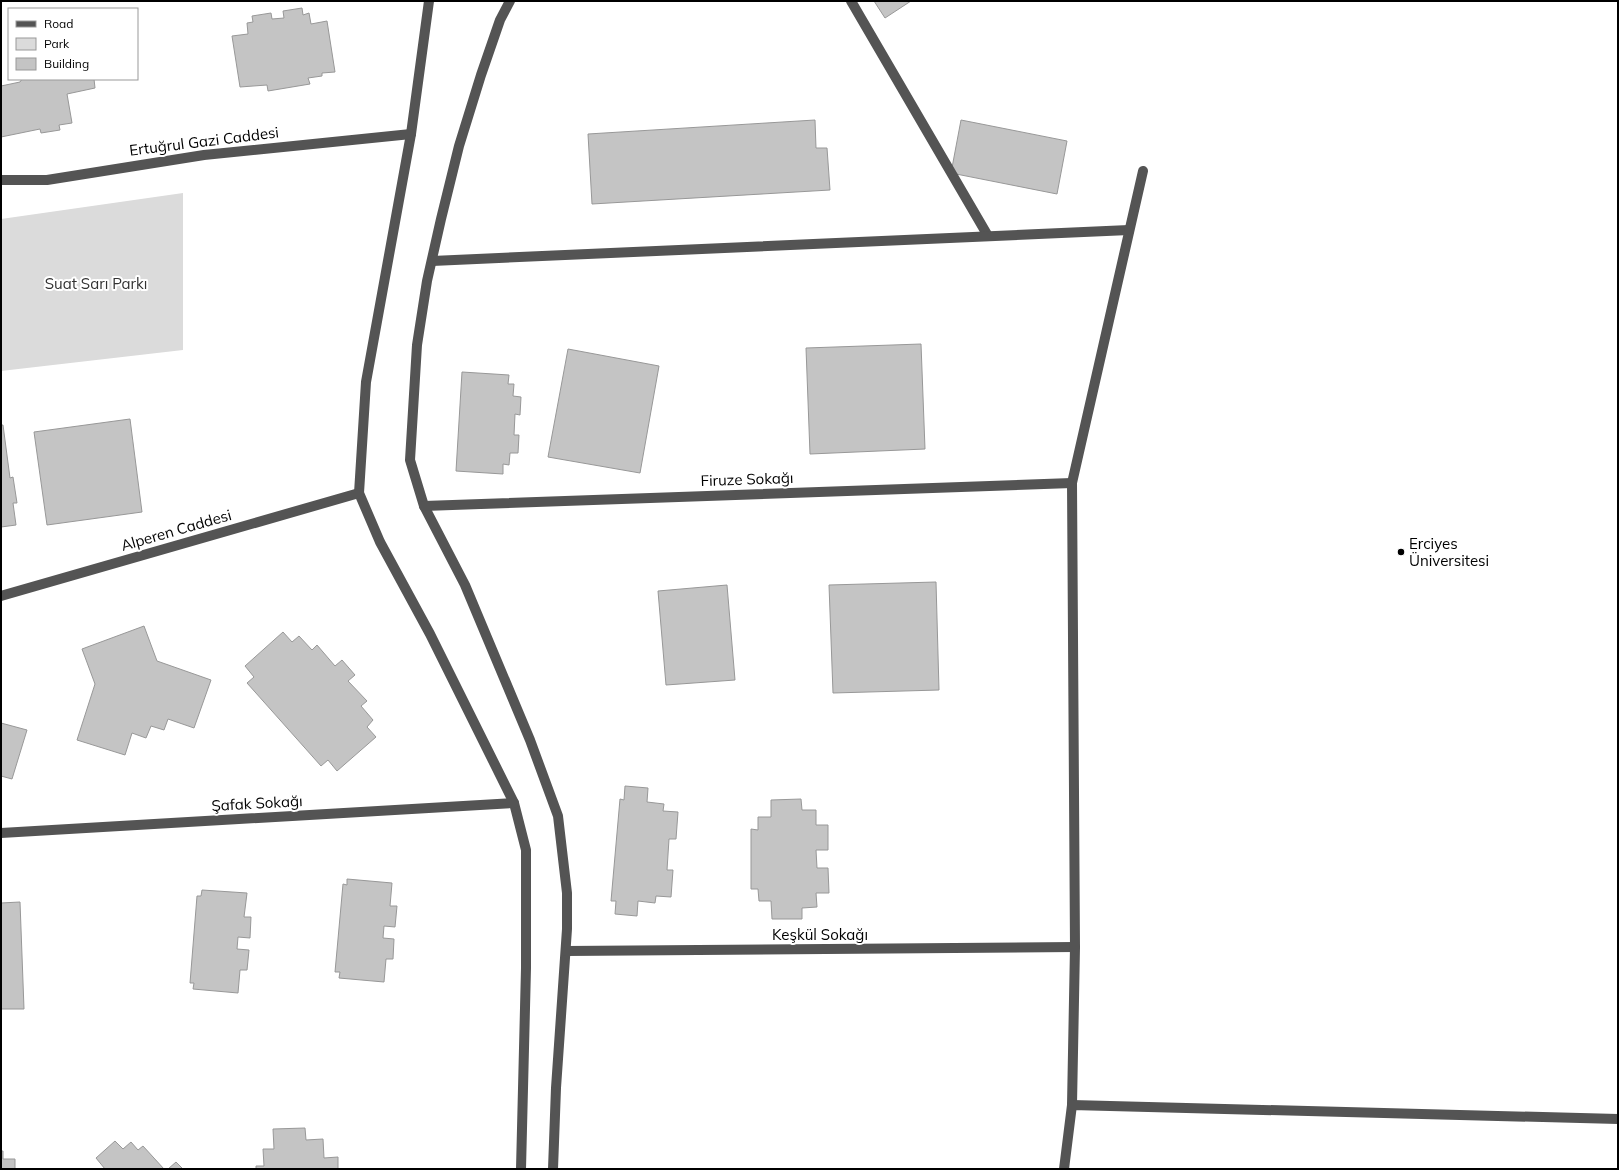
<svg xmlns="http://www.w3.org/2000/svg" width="1619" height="1170" font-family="Mulish,sans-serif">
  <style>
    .green { fill: #dbdbdb }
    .building { fill: #c4c4c4; stroke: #989898 }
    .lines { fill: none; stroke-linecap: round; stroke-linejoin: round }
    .minor { stroke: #545454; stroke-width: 10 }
    .poi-dot { fill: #000; stroke: #fff; stroke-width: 1.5 }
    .labels { text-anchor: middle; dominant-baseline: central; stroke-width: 4; stroke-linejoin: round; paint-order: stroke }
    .street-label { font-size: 15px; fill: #000; stroke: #fff }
    .park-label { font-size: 15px; fill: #323232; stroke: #fff }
    .poi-label { font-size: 15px; fill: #000; stroke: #fff; text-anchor: start }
  </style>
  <rect width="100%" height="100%" fill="#fff"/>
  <polygon class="green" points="183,193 183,350 1,371 1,219"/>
  <g class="building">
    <polygon points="874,1 911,1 885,18"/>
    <polygon points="302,8 303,15 309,13 311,24 327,21 335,72 322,73 322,76 308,78 310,84 268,91 267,85 240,87 232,36 248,34 247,23 253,22 252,16 271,13 272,19 284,18 283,11"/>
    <polygon points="22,79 94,79 95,88 67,94 72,123 59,125 60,130 41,133 40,129 1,137 1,86 20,82"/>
    <polygon points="815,120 816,148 827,148 830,190 592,204 588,134"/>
    <polygon points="961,120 1067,141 1057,194 951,173"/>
    <polygon points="921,344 925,449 810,454 806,348"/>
    <polygon points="568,349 659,366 640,473 548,457"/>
    <polygon points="462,372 509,375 508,384 514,384 513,396 521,397 520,415 515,414 514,435 519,435 518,453 510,453 509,465 503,464 503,474 456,471"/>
    <polygon points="130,419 142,512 47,525 34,432"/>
    <polygon points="1,425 3,425 10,478 13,477 17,503 13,503 16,525 1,527"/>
    <polygon points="936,582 939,690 833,693 829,585"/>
    <polygon points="727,585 735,680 666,685 658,591"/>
    <polygon points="144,626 157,661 211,680 194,728 168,719 164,730 151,726 146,738 132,733 125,755 77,740 95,684 82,649"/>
    <polygon points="283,632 292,642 299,636 312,650 317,645 335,666 342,660 355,675 348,681 367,701 361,706 373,720 367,727 376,737 337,771 328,760 321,766 247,683 254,677 245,666"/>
    <polygon points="1,723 27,730 12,779 1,776"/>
    <polygon points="625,786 648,788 647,802 664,804 663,811 678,812 676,839 669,839 667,870 673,870 671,897 656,896 655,903 638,901 637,916 615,914 616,901 611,901 620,799 624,800"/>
    <polygon points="801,799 802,810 816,810 816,825 828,825 828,850 816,850 817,868 828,868 829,893 816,893 817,907 802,908 802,919 772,919 771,901 759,901 758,889 751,889 751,829 758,830 758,817 771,817 771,800"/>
    <polygon points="347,879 392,883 390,906 397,906 395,927 384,926 383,938 394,939 393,959 386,959 384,982 339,978 340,972 335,972 343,884 347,885"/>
    <polygon points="202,890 247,893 244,917 251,917 250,938 238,937 237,949 249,950 247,970 240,970 238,993 193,989 194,983 190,983 197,896 201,896"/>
    <polygon points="20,902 24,1009 1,1009 1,903"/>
    <polygon points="305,1128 306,1140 323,1139 324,1158 338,1157 338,1169 256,1169 256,1166 264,1166 263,1149 274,1149 273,1129"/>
    <polygon points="115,1141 123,1149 131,1142 138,1150 143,1146 164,1169 105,1169 96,1158"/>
    <polygon points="1,1151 3,1151 3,1159 15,1159 15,1169 1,1169"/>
    <polygon points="176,1162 183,1169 168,1169"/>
  </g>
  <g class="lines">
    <g class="minor">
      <polyline points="429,1 411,134 366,382 359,493 380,542 430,634 514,803 526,850 526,968 521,1169"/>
      <polyline points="510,1 500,20 481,75 459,146 441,219 427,281 417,345 410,460 424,506 465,585 530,740 558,816 567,893 567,929 556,1088 553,1169"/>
      <polyline points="851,1 988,236"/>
      <polyline points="1,180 47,180 204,155 411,134"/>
      <polyline points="432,261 1129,230"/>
      <polyline points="424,506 1072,483"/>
      <polyline points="1,596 359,493"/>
      <polyline points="1,833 514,803"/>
      <polyline points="566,951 1075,947"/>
      <polyline points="1072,1105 1075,947 1072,483 1143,171"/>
      <polyline points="1064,1169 1072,1105 1618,1119"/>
    </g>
  </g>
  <circle class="poi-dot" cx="1401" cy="552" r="4"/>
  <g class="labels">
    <g class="street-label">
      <text transform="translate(204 141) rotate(-7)">Ertuğrul Gazi Caddesi</text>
      <text transform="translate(747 479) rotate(-2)">Firuze Sokağı</text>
      <text transform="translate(176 530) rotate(-16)">Alperen Caddesi</text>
      <text transform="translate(257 803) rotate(-3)">Şafak Sokağı</text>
      <text x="820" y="934">Keşkül Sokağı</text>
    </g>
    <g class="park-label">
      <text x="96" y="283">Suat Sarı Parkı</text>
    </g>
    <g class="poi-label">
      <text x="1409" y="543">Erciyes<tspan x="1409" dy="17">Üniversitesi</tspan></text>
    </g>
  </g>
  <rect width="1619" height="1170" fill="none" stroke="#000000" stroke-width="4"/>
  <rect x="8" y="8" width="130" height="72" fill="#ffffff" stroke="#999999"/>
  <rect x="16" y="21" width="20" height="6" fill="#545454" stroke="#999999"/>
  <text x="44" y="28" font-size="12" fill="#000000">Road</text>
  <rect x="16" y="38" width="20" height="12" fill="#dbdbdb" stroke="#999999"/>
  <text x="44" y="48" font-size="12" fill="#000000">Park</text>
  <rect x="16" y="58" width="20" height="12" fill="#c4c4c4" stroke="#999999"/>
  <text x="44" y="68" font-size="12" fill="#000000">Building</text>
</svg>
